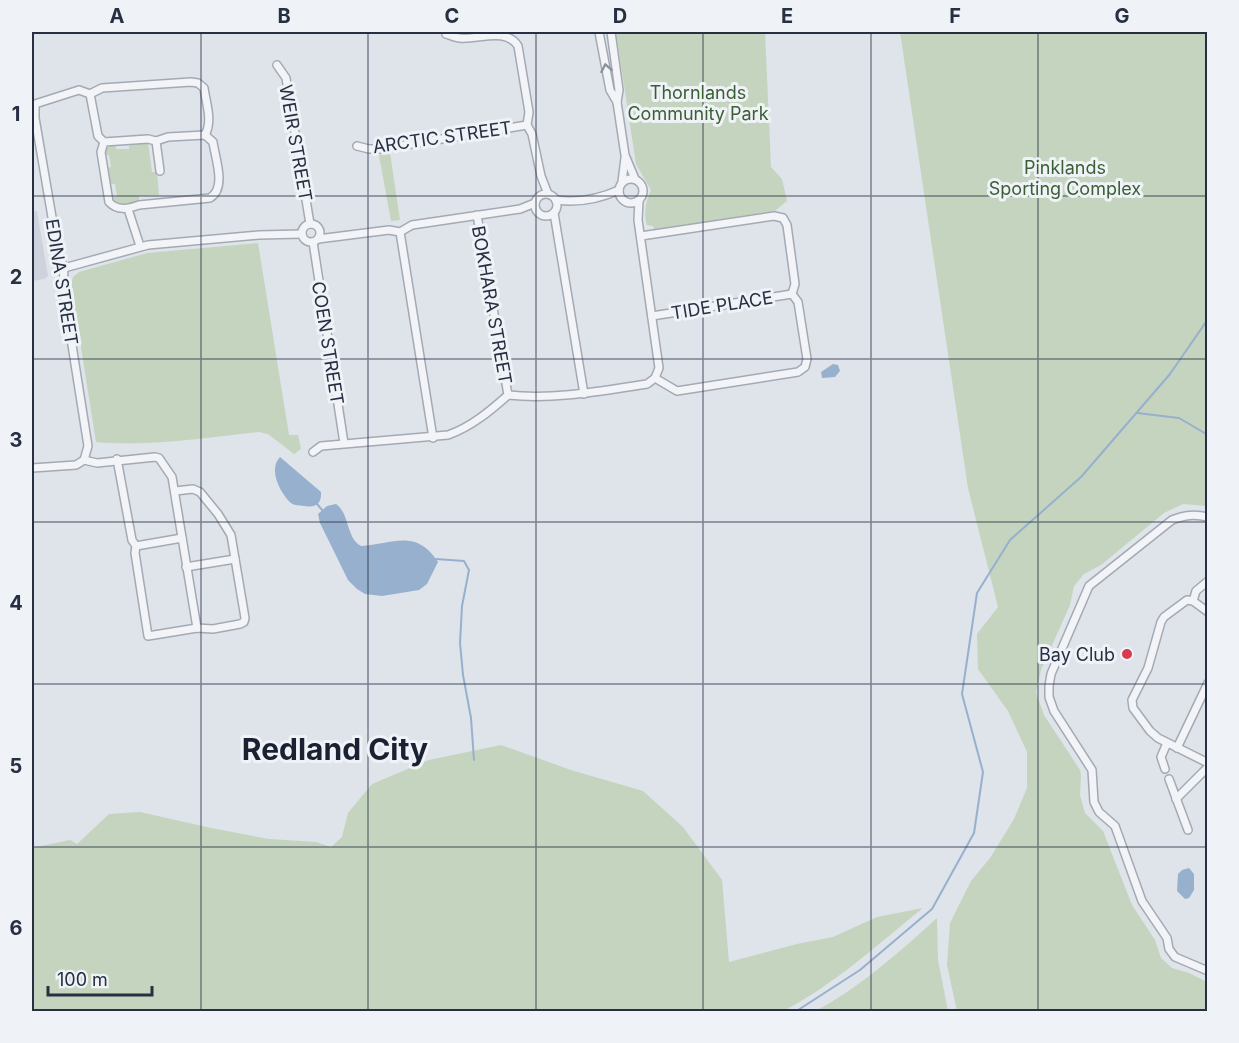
<svg xmlns="http://www.w3.org/2000/svg" width="1239" height="1043" font-family="Inter,sans-serif">
  <style>
    .built { fill: #cdd2dc }
    .green { fill: #c4d4bf }
    .water { fill: #97b0cd }
    .lines { fill: none; stroke-linecap: round; stroke-linejoin: round }
    .stream { stroke: #97b0cd; stroke-width: 2 }
    .minor-casing { stroke: #a4aab4; stroke-width: 10 }
    .minor { stroke: #f2f4f7; stroke-width: 7 }
    .oneway { stroke: #8c929c }
    .grid { fill: none; stroke: #263042; stroke-width: 1.5; stroke-opacity: 0.55 }
    .poi-dot { fill: #d9394f; stroke: #eff2f7; stroke-width: 2 }
    .labels { text-anchor: middle; dominant-baseline: central; stroke-width: 6; stroke-linejoin: round; paint-order: stroke }
    .park-label { font-size: 18px; fill: #3a5f33; stroke: #eff2f7 }
    .street-label { font-size: 18px; fill: #263042; stroke: #eff2f7 }
    .poi-label { font-size: 18px; fill: #263042; stroke: #eff2f7; text-anchor: end }
    .town-label { font-size: 30px; font-weight: bold; fill: #192133; stroke: #eff2f7 }
    .neatline { fill: none; stroke: #263042; stroke-width: 2 }
    .grid-label { font-size: 20px; text-anchor: middle; font-weight: bold; fill: #263042 }
  </style>
  <rect width="100%" height="100%" fill="#dfe3ea"/>
  <polygon class="built" points="37,211 48,276 44,279 32,281 32,212"/>
  <g class="green">
    <path d="M616 32H765L771 167 782 179 787 201 775 211 654 230 653 226 647 225C643 213 646 201 651 190L636 164Z"/>
    <polygon points="900,32 1207,32 1207,506 1183,504 1164,513 1101,565 1084,574 1074,586 1070,605 1041,670 1036,693 1044,715 1080,770 1081,775 1080,795 1085,813 1103,831 1132,905 1155,940 1161,958 1172,968 1189,973 1207,982 1207,1011 957,1011 947,965 950,923 971,881 990,858 1014,819 1027,788 1027,752 1008,711 978,669 977,634 998,607 968,488"/>
    <polygon points="148,142 152,172 157,172 159,195 139,196 139,201 130,205 115,202 112,198 117,196 115,184 110,184 107,168 111,167 109,155 105,155 106,149 111,145 116,145 116,149 129,149 129,143"/>
    <polygon points="390,153 400,220 391,221 379,155"/>
    <path d="M258 243 289 435H298L301 449 294 454 268 434 259 432C205 438 150 447 96 442L71 284 73 277 79 272 147 253Z"/>
    <path d="M501 745 571 770 643 791 683 827 722 880 729 962 797 944 833 937 877 917 923 908C878 944 834 985 783 1011H32V848L70 840 77 844 109 814 140 812 211 828 269 839 316 842 331 847 342 837 348 813 372 784 429 760Z"/>
    <path d="M937 918 938 960 948 1011H816C860 987 900 952 937 918Z"/>
  </g>
  <g class="water">
    <polygon points="833,364 838,365 840,371 835,377 822,378 821,372"/>
    <path d="M280 457 321 492C322 504 315 508 304 506 299 505 295 506 291 503 280 493 268 469 280 457Z"/>
    <path d="M336 504C350 514 346 538 361 546 393 544 416 528 438 562L427 584 419 590 382 596 365 594 357 589 348 580 320 523 318 514 327 506Z"/>
    <polygon points="1189,868 1194,874 1194,890 1189,898 1185,899 1177,891 1178,874 1182,870"/>
  </g>
  <g class="lines">
    <g class="stream">
      <polyline points="1137,413 1179,418 1208,435"/>
      <polyline points="317,504 323,511"/>
      <polyline points="436,559 464,561 469,570 462,606 460,643 463,675 471,718 474,760"/>
      <polyline points="795,1012 860,970 932,909 974,833 983,772 962,694 977,593 1010,540 1081,477 1170,374 1208,319"/>
    </g>
    <defs>
      <g id="minor">
        <polyline points="599,32 610,90 617,102"/>
        <polyline points="611,32 619,90 617,102 625,155 635,179"/>
        <path d="M446 34C450 35 455 38 460 38 478 40 506 27 518 46L529 112 527 125 532 134 541 176 548 194"/>
        <polyline points="277,65 286,78 310,224"/>
        <path d="M205 135 213 142C215 158 227 188 210 198L139 205C128 209 117 211 109 202L101 152 104 142 148 139 156 141 168 137Z"/>
        <polyline points="156,141 160,171"/>
        <path d="M104 142 98 136 90 94 102 88 191 82 198 83 204 88C206 103 213 121 205 135"/>
        <polyline points="357,146 369,149 381,149 527,125"/>
        <circle cx="631" cy="191" r="12"/>
        <polyline points="622,182 625,158"/>
        <circle cx="546" cy="205" r="11"/>
        <path d="M556 200C577 203 599 199 619 190"/>
        <polyline points="128,209 140,246"/>
        <polyline points="554,213 584,394"/>
        <polyline points="477,215 508,395"/>
        <circle cx="311" cy="233" r="9"/>
        <polyline points="400,232 433,438"/>
        <polyline points="641,236 774,216 783,218 787,225 795,284 792,294 798,302 807,359 805,367 798,372 677,391 655,378"/>
        <polyline points="318,239 389,230 400,232 412,225 520,209 535,203"/>
        <polyline points="313,242 344,443"/>
        <polyline points="64,268 148,245 259,235 302,234"/>
        <polyline points="652,316 792,294"/>
        <path d="M313 452 321 446 448 435C471 427 490 411 508 395 554 400 601 391 647 384L655 378 659 368 638 220 639 200"/>
        <polyline points="117,459 132,540 136,546 135,553 148,636 197,628 213,629 240,624 244,622 245,618 231,535 218,514 200,492 193,489 175,491"/>
        <polyline points="84,460 88,446 63,288 64,268 58,252 35,118 35,104 79,90 90,94"/>
        <polyline points="84,460 97,463 155,457 159,458 172,477 197,628"/>
        <polyline points="32,468 76,465 84,460"/>
        <path d="M1208 517C1194 514 1185 515 1172 520L1089 586 1051 674 1049 686V697L1054 711 1092 770 1094 802 1099 812 1115 826 1142 901 1167 938 1169 949 1175 957 1208 971"/>
        <polyline points="136,546 182,538"/>
        <polyline points="186,567 235,559"/>
        <polyline points="1193,601 1196,591 1208,581"/>
        <polyline points="1208,612 1193,601 1187,600 1164,617 1161,622 1148,668 1132,700 1133,708 1150,731 1158,738 1208,763"/>
        <polyline points="1177,748 1208,683"/>
        <polyline points="1165,769 1161,757 1167,743"/>
        <polyline points="1169,779 1188,830"/>
        <polyline points="1176,799 1208,767"/>
      </g>
    </defs>
    <use href="#minor" class="minor-casing"/>
    <use href="#minor" class="minor"/>
  </g>
  <defs><path id="oneway-chevron" d="M-2-3.5L2.5 0L-2 3.5" fill="none" stroke-width="1.6" stroke-linecap="round" stroke-linejoin="round" transform="scale(1.5)"/></defs>
  <use class="oneway" href="#oneway-chevron" transform="translate(606 68) rotate(-101)"/>
  <path class="grid" d="M201 32V1012M368 32V1012M536 32V1012M703 32V1012M871 32V1012M1038 32V1012M32 196H1208M32 359H1208M32 522H1208M32 684H1208M32 847H1208"/>
  <circle class="poi-dot" cx="1127" cy="654" r="6"/>
  <g class="labels">
    <g class="park-label">
      <text x="698" y="92">Thornlands<tspan x="698" dy="21">Community Park</tspan></text>
      <text x="1065" y="167">Pinklands<tspan x="1065" dy="21">Sporting Complex</tspan></text>
    </g>
    <g class="street-label">
      <text transform="translate(442 137) rotate(-8)">ARCTIC STREET</text>
      <text transform="translate(296 143) rotate(80)">WEIR STREET</text>
      <text transform="translate(62 282) rotate(81)">EDINA STREET</text>
      <text transform="translate(492 305) rotate(80)">BOKHARA STREET</text>
      <text transform="translate(722 305) rotate(-9)">TIDE PLACE</text>
      <text transform="translate(328 343) rotate(81)">COEN STREET</text>
    </g>
    <g class="poi-label">
      <text x="1115" y="654">Bay Club</text>
    </g>
    <g class="town-label">
      <text x="335" y="749">Redland City</text>
    </g>
  </g>
  <rect width="1239" height="1043" fill="none" stroke="#eff2f7" stroke-width="66"/>
  <path d="M48 986v9h104v-9" fill="none" stroke="#263042" stroke-width="3"/>
  <text x="57" y="986" font-size="18" fill="#263042" stroke="#eff2f7" stroke-width="4.5" paint-order="stroke">100 m</text>
  <rect x="33" y="33" width="1173" height="977" class="neatline"/>
  <g class="grid-label">
    <text x="117" y="23">A</text>
    <text x="284" y="23">B</text>
    <text x="452" y="23">C</text>
    <text x="620" y="23">D</text>
    <text x="787" y="23">E</text>
    <text x="955" y="23">F</text>
    <text x="1122" y="23">G</text>
    <text x="16" y="121">1</text>
    <text x="16" y="284">2</text>
    <text x="16" y="447">3</text>
    <text x="16" y="610">4</text>
    <text x="16" y="773">5</text>
    <text x="16" y="935">6</text>
  </g>
</svg>
